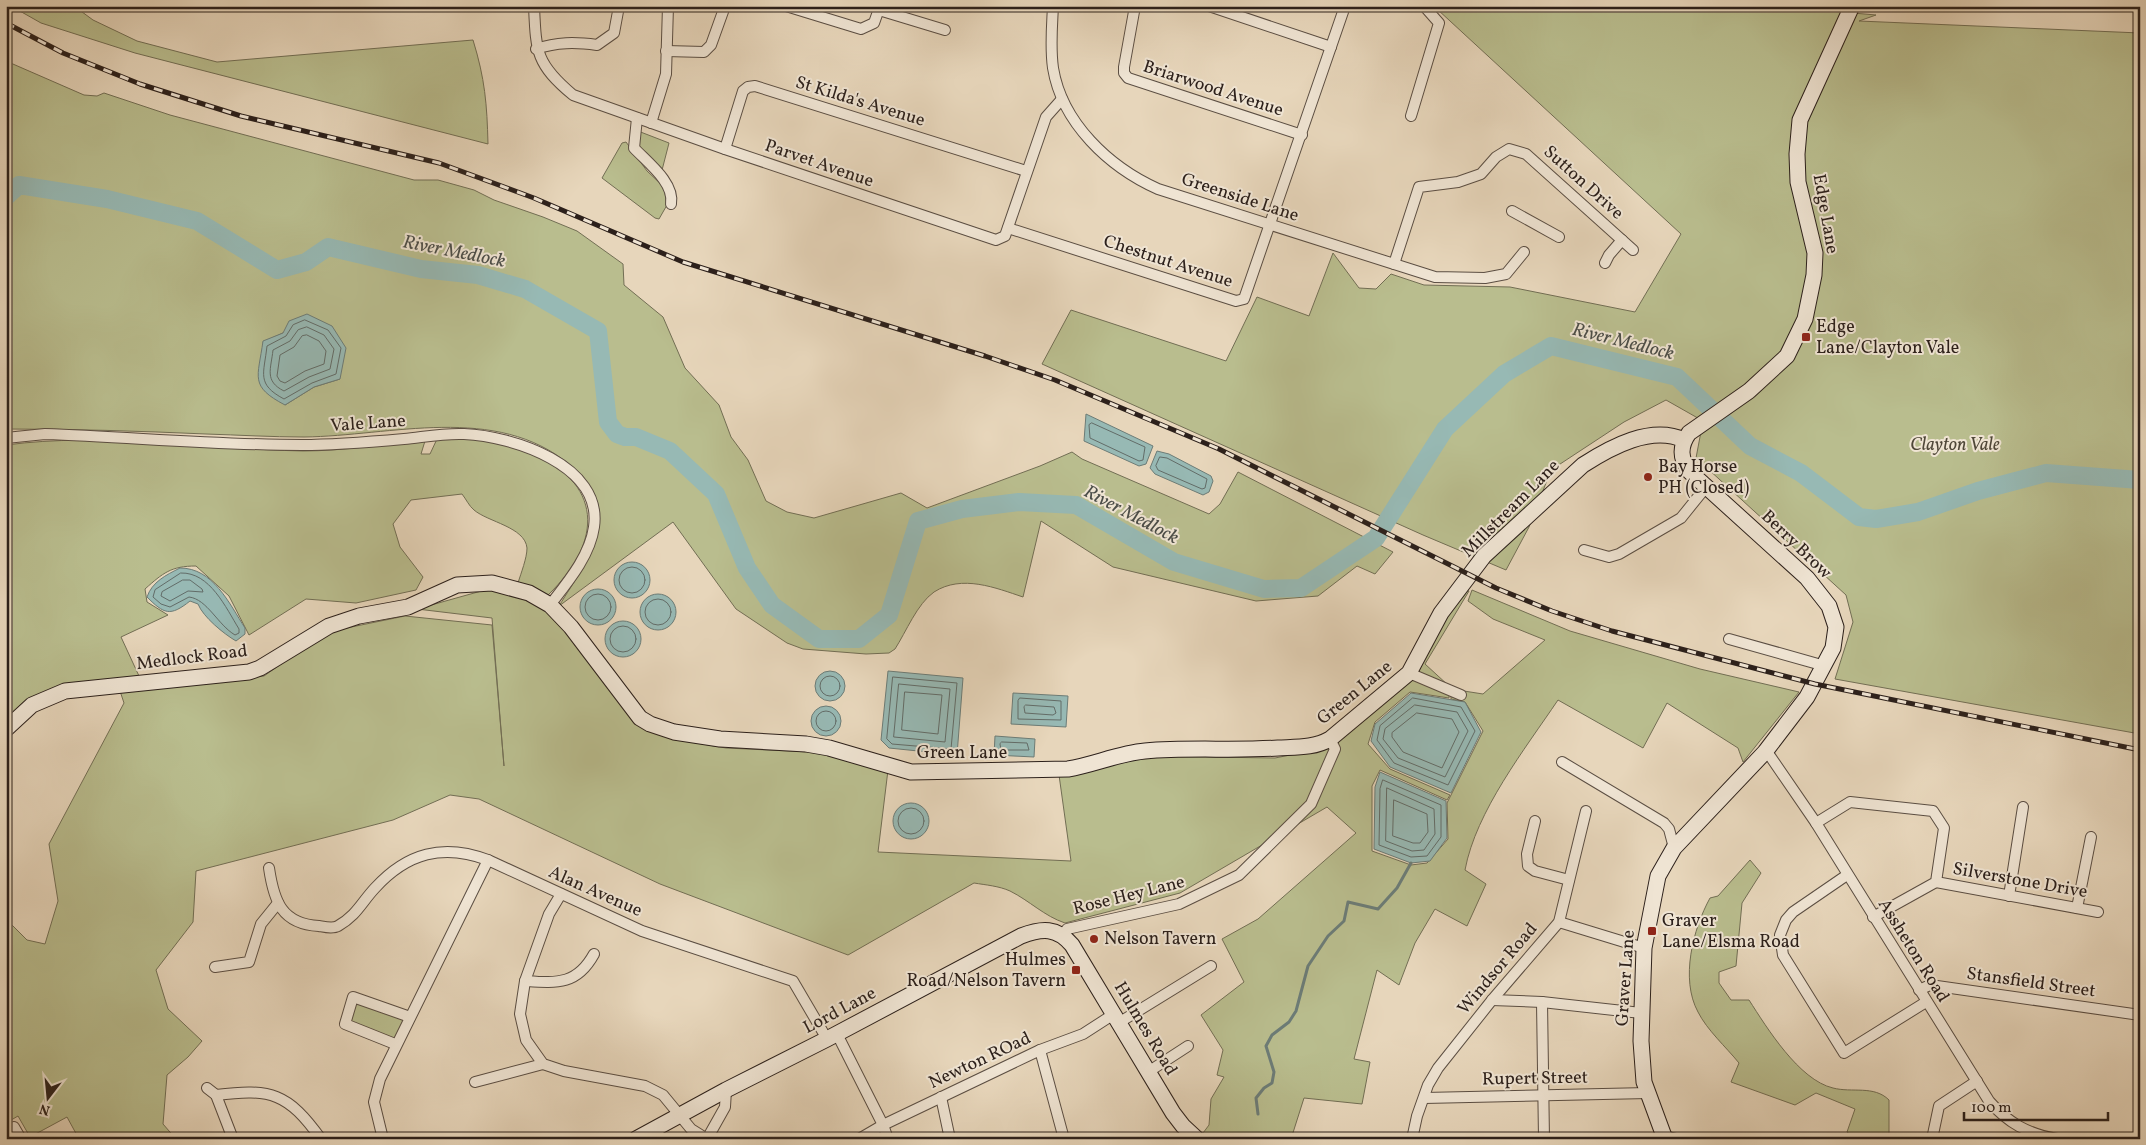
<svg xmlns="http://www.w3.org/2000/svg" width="2146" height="1145" font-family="Vollkorn,serif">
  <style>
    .green { fill: #b9bd8e; stroke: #726e54; fill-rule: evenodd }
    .water { fill: #97b9b4; stroke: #6c7c77 }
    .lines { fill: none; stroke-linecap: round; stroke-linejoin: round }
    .shore { stroke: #626c68; stroke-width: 1 }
    .stream { stroke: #6c7c77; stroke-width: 3 }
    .river { stroke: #97b9b4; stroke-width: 18 }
    .street-casing { stroke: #5b4e43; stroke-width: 12 }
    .secondary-casing { stroke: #2c201b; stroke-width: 17 }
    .street { stroke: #efe4d3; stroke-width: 10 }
    .secondary { stroke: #efe4d3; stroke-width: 15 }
    .rail-casing { stroke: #2c201b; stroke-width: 5 }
    .rail { stroke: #efe4d3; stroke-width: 3; stroke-dasharray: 9; stroke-linecap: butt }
    .poi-dot { fill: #8f2418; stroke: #efe4d3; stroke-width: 2 }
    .labels { text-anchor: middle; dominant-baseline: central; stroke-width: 4; stroke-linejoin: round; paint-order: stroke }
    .street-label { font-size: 18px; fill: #2c201b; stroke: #efe4d3 }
    .poi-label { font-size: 18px; fill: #2c201b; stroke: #efe4d3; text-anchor: start }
    .park-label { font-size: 18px; font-style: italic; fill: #4f4738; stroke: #efe4d3 }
    .water-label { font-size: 19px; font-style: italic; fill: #4c4e49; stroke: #efe4d3 }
  </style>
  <rect width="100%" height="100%" fill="#e7d6bb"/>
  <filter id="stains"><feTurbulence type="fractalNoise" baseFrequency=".004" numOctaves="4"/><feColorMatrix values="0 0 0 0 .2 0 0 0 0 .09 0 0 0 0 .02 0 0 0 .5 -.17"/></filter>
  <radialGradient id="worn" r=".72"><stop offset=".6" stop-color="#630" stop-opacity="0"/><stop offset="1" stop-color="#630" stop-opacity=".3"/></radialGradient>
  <g class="green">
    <path d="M11 6H74L93 20 137 41 217 62 473 40C485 79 487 104 488 144L135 53 41 23Z"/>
    <polygon points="1429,6 1794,6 1795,8 1876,15 1859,21 2140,33 2140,734 1835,679 1853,622 1846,595 1696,458 1703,421 1666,400 1624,422 1551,470 1529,527 1506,570 1423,535 1042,364 1071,310 1226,361 1257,297 1309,316 1333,253 1359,288 1376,289 1391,274 1424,285 1510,287 1635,312 1681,234 1437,9"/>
    <path d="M6 61 84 95 97 96 104 93 170 115 414 180H438L474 190 494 200 543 217 577 231 623 264 624 285 663 317 685 368 719 405 731 437 748 460 766 501 787 512 814 518 901 493 927 508 1040 466 1072 452 1082 459 1209 514 1220 504 1238 472 1393 552 1375 574 1357 566 1318 596 1256 601 1113 567 1041 521 1023 597C996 588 962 574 934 592 917 604 906 632 895 649L889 653 866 654 803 649 787 643 736 609 673 522 559 606C589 557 627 512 570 465 496 403 391 436 304 437 271 437 239 435 206 434 139 431 73 429 6 429ZM283 333 340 379 314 387 285 405 263 342Z"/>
    <polygon points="638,131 669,143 661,174 638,148"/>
    <polygon points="626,142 647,171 664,187 667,205 659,219 655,218 602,178 622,143"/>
    <path d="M471 438C489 442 510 444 527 451 604 482 604 541 548 595L518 583C521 573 527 558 527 548 525 527 488 522 474 510 469 506 466 499 462 494L411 500 393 524 400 547 423 577 416 590 356 603 306 599 249 635 229 596 196 566C171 566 163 573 145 589L147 602 168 615 121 637 139 676 69 684 15 710 6 720V445C104 432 204 449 303 451 343 451 385 444 425 441L421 454H430L437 439Z"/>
    <path d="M492 588 527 596 553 613 647 729 679 740 726 748 831 753 888 770 878 852 1071 861 1059 775 1140 756 1275 758 1326 748 1400 684 1463 590 1469 591 1425 664 1449 686V698L1410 692 1375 722 1368 744 1390 769 1450 795 1447 800 1380 770 1372 786V851L1411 865 1427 863 1448 839 1447 803 1483 731 1465 702 1451 699V689L1483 694 1545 640 1493 619 1468 601 1472 590 1570 631 1700 669 1799 692 1743 762 1738 748 1667 703 1643 748 1558 700C1525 749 1476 811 1465 870L1486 884 1467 926 1435 909 1415 943 1399 985 1377 970 1354 1059 1370 1062 1362 1104 1304 1098 1291 1139H1203L1200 1137 1209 1125 1211 1099 1224 1077 1217 1075 1223 1050 1201 1015 1244 982 1222 939 1258 919 1356 833 1327 807 1180 893 1065 923C1044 916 1030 901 1010 891 999 886 986 885 974 883L848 955 660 884 479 799 450 795 393 820 196 871 193 922 156 970 168 1009 202 1041 188 1057 167 1075 163 1124 176 1139H79L67 1117 30 1137 18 1116 6 1123V919L27 940 45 944 58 901 49 844 124 703 120 691 264 676 327 632 405 616 492 625 504 766 492 618 417 609Z"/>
    <path d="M1750 860 1761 873 1742 903 1736 966 1719 972V983L1731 1000H1749C1767 1028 1799 1080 1833 1088 1852 1093 1874 1085 1889 1100V1139H1856L1847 1132 1855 1109 1816 1093 1795 1105 1731 1082 1739 1063C1726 1047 1707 1030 1698 1012 1680 979 1693 929 1710 898L1718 896Z"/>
    <polygon points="353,1003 361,1003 407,1018 395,1041 350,1022"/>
  </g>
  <g class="water">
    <path d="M307 314 332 326 346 348 340 379 314 387 285 405C249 386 258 378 263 341L283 333 289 321Z"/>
    <polygon points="1086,414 1153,446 1146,464 1139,466 1084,441"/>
    <polygon points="1157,451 1169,454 1211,476 1213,481 1209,492 1203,495 1155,474 1150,468"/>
    <circle cx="632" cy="580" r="18"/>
    <path d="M180 568C213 568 229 603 245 628V634L236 641C224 634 203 617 198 604L190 601C170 617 164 614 147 597 152 582 166 575 180 568Z"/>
    <circle cx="598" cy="607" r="18"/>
    <circle cx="658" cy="612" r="18"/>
    <circle cx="623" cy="639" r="18"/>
    <circle cx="830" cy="686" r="15"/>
    <polygon points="888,671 963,678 957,755 889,748 881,740"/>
    <polygon points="1013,693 1068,696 1066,727 1011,724"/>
    <polygon points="1411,693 1465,702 1481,732 1451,793 1390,767 1371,741 1375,724"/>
    <circle cx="826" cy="721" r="15"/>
    <polygon points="995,736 1035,739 1034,757 994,755"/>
    <polygon points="1380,772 1446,801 1447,838 1430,861 1411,863 1374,849 1375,787"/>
    <circle cx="911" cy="821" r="18"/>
  </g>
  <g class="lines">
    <g class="shore">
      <path d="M305 320 328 330 341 348 336 374 312 383 284 399C256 384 264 374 267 346L286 336 293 325Z"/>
      <path d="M307 327 324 335 334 349 330 369 309 377 284 391C264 381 271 369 273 350L290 341 298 330Z"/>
      <polygon points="307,335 319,341 326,351 324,364 305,371 285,383 280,381 277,376 280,355 294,347 302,336"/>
      <polygon points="1092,423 1145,447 1143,460 1139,461 1090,438 1089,425"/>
      <polygon points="1160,457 1167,458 1207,479 1205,488 1202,489 1158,470 1156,466"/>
      <circle cx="632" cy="580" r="13"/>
      <path d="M181 573C210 572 226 608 239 629V633L235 635C218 625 207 599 189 597L170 607 161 604 153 597 155 590Z"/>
      <polygon points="183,580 190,580 202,589 203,592 188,591 170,601 161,596 162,592"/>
      <circle cx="598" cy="607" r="13"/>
      <circle cx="658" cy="612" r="13"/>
      <circle cx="623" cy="639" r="13"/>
      <circle cx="830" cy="686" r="10"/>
      <polygon points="893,677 957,683 951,749 892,744 887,739"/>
      <polygon points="899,684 950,689 945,742 894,737"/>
      <polygon points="905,692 942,695 938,734 902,730"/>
      <polygon points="1020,698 1061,701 1061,720 1018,719 1018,701"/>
      <polygon points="1413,698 1461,707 1475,731 1448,785 1394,763 1377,740 1380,726"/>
      <polygon points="1026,705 1054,707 1056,713 1053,715 1025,713 1024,707"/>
      <polygon points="1415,705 1457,712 1468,731 1445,777 1398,758 1383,739 1385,729"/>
      <circle cx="826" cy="721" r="10"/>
      <polygon points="1417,713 1452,719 1459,732 1442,768 1403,752 1392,737 1392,733"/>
      <polygon points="1002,742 1027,743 1029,750 1001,750 1000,744"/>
      <polygon points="1383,780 1441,805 1441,837 1427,856 1411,857 1379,845 1380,789"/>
      <polygon points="1387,788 1434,809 1435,834 1424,850 1412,851 1386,841"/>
      <polygon points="1394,800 1427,814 1428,832 1420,843 1413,843 1393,836"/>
      <circle cx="911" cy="821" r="13"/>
    </g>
    <polyline class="stream" points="1258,1114 1256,1098 1264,1088 1272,1083 1274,1072 1266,1046 1272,1035 1289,1022 1296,1011 1308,966 1328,936 1344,921 1348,902 1378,909 1397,888 1411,863"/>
    <polyline class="river" points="6,197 19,185 107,199 197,221 277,270 306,262 328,247 421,269 478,275 525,289 598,331 608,422 617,434 625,437 636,437 670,451 716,494 747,568 772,605 819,639 859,639 889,615 918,521 962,509 1019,502 1076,505 1174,562 1264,589 1301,588 1376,538 1445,429 1504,374 1551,346 1677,377 1750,446 1801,473 1859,517 1876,519 1918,512 1978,491 2046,473 2140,480"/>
    <defs>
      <g id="street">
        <path d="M534 6C536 52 536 64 573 95L725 149 996 240 1005 236 1046 117 1062 99"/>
        <polyline points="786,6 861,29 874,23 880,6"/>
        <path d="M1053 6C1052 27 1050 47 1053 68 1062 123 1109 167 1158 189L1435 277 1485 278 1506 274 1524 252"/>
        <polyline points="1135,6 1124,67 1124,73 1128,78 1302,135"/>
        <polyline points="1209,6 1331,47"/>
        <polyline points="879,10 945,30"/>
        <path d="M536 49C557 42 575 42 597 45L614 33 619 6"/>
        <polyline points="666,51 704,52 711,45 725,6"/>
        <polyline points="1411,116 1439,23 1424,6"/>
        <path d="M637 118 634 148C647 162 675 183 671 204"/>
        <polyline points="651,123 666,74 668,6"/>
        <polyline points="725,149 743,91 748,87 755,86 1026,171"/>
        <polyline points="1512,211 1559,237"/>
        <polyline points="1008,228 1236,301 1244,299 1345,6"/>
        <polyline points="1605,263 1609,255 1622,240"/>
        <polyline points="1394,264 1419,187 1458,182 1481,174 1496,157 1509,149 1526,154 1633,250"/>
        <path d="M6 438 45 434C130 437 216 445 302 445 336 445 370 442 404 439 424 437 444 433 464 434 512 436 603 465 594 527 590 556 567 583 550 605"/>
        <polyline points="1584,550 1609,557 1619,554 1681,518 1706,487"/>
        <polyline points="1729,639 1825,666"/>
        <polyline points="1409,673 1461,695"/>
        <path d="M1765 752 1770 756 1816 823 1989 1101C2008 1123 2028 1134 2057 1139"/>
        <polyline points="1562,762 1664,823 1669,829 1674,848"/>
        <polyline points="1535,821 1527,854 1528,866 1535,871 1569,880"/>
        <polyline points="1816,823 1850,802 1933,811 1944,828 1936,882 1873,917"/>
        <path d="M269 868C274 902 282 924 319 926 325 927 333 929 338 926 357 915 361 903 375 888 407 853 443 843 488 860"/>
        <polyline points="1847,875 1793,912 1786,920 1780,935 1783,955 1844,1053 1926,1002"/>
        <polyline points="1936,882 2098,912"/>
        <polyline points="561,894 549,914 525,981 520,1014 526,1040 543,1064 564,1071 645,1086 663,1095 691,1129 707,1139"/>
        <polyline points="2009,896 2023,807"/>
        <polyline points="2077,908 2091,837"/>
        <polyline points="1559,922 1644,948"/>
        <polyline points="1063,935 1067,929 1179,904 1239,875 1311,804 1335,749 1330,739"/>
        <polyline points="215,967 249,962 261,924 278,903"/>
        <path d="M525 981C557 983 577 985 594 954"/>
        <polyline points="1919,990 1930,985 2140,1015"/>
        <polyline points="1492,1000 1542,1002 1641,1013"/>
        <polyline points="1542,1002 1544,1139"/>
        <polyline points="1120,1022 1211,966"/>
        <polyline points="837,1034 883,1125 888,1139"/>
        <polyline points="395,1044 345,1024 353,997 410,1017"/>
        <polyline points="1040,1050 1064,1139"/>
        <polyline points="1148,1072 1188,1046"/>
        <polyline points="475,1082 543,1064"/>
        <polyline points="207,1088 216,1095 233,1139"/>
        <path d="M216 1095C271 1088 288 1093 321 1139"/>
        <polyline points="941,1097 950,1139"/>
        <polyline points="1424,1098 1648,1093"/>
        <polyline points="14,1127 21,1139"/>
        <polyline points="383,1139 374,1102 380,1079 488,860 642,931 793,981 827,1039"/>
        <polyline points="707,1139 725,1107 726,1090"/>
        <polyline points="859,1139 883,1125 1040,1050 1083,1034 1114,1014"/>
        <polyline points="1412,1139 1417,1116 1428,1085 1438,1068 1492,1000 1559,922 1586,811"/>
        <polyline points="1654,1139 1665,1136 1676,1139"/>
        <polyline points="1932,1139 1939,1106 1977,1081"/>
      </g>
      <g id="secondary">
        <path d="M6 729 32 705 65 691 249 672 260 668 329 626 359 616 408 607 457 585 492 583 529 593 550 605 571 627 640 718 650 724 674 732 720 739 806 744 829 748 911 772 1068 769C1093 765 1120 753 1145 751 1189 747 1234 751 1278 748 1297 747 1314 748 1330 739L1409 673 1441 613 1484 556 1583 465C1611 447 1651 425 1684 440"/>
        <path d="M636 1139 726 1090 827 1039 1021 936C1042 928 1057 927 1072 945L1173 1113 1183 1126 1197 1139"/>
        <path d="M1665 1139 1644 1082 1641 1041 1644 948 1658 876 1674 848 1765 752 1807 697 1833 648 1836 627 1829 606 1807 578 1690 472C1680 459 1679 447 1689 433L1749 391 1787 356 1805 319 1814 275 1815 253 1798 182 1797 154 1800 120 1852 6"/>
      </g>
    </defs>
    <use href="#street" class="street-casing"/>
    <use href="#secondary" class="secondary-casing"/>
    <use href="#street" class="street"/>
    <use href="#secondary" class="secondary"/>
    <defs>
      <polyline id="rail" points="6,23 63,53 140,84 241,116 439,163 534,198 683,262 985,356 1055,380 1219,449 1496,588 1552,611 1612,631 1815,684 2140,750"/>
    </defs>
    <use href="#rail" class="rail-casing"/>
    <use href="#rail" class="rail"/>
  </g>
  <g class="poi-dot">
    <rect x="1801" y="332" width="10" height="10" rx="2.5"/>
    <circle cx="1648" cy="477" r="5"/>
    <rect x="1647" y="926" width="10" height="10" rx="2.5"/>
    <circle cx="1094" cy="939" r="5"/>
    <rect x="1071" y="965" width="10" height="10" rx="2.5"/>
  </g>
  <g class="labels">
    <g class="street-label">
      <text transform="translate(1213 89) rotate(18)">Briarwood Avenue</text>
      <text transform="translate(860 102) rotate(17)">St Kilda's Avenue</text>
      <text transform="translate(819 164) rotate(19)">Parvet Avenue</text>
      <text transform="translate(1583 183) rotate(42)">Sutton Drive</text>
      <text transform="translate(1240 198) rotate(18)">Greenside Lane</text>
      <text transform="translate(1825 214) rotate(80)">Edge Lane</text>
      <text transform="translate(1168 262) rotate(18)">Chestnut Avenue</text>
      <text transform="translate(368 424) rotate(-4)">Vale Lane</text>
      <text transform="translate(1511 509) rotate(-45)">Millstream Lane</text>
      <text transform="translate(1796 545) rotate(44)">Berry Brow</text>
      <text transform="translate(192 658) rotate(-7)">Medlock Road</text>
      <text transform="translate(1355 693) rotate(-39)">Green Lane</text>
      <text x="962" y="753">Green Lane</text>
      <text transform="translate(2020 881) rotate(10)">Silverstone Drive</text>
      <text transform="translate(595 892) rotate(24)">Alan Avenue</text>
      <text transform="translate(1129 896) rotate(-14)">Rose Hey Lane</text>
      <text transform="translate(1913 951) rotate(58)">Assheton Road</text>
      <text transform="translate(1498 969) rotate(-50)">Windsor Road</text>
      <text transform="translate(1626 978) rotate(-86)">Graver Lane</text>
      <text transform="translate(2031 983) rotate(8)">Stansfield Street</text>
      <text transform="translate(840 1011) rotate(-28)">Lord Lane</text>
      <text transform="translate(1145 1029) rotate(59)">Hulmes Road</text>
      <text transform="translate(980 1061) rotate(-25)">Newton ROad</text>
      <text transform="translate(1535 1079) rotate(-1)">Rupert Street</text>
    </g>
    <g class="poi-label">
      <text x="1816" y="327">Edge<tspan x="1816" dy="21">Lane/Clayton Vale</tspan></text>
      <text x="1658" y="467">Bay Horse<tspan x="1658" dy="21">PH (Closed)</tspan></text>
      <text x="1662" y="921">Graver<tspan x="1662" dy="21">Lane/Elsma Road</tspan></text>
      <text x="1104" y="939">Nelson Tavern</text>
      <text x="1066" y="960" text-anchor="end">Hulmes<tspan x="1066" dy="21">Road/Nelson Tavern</tspan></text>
    </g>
    <g class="park-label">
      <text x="1955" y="445">Clayton Vale</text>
    </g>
    <g class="water-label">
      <text transform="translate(454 252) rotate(11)">River Medlock</text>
      <text transform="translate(1623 342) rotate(14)">River Medlock</text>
      <text transform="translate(1131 515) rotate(28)">River Medlock</text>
    </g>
  </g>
  <rect width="2146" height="1145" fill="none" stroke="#e7d6bb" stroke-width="25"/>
  <rect x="8" y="8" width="2131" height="1130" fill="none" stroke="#2c201b" stroke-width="2.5"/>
  <rect x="12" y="12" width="2121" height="1120" fill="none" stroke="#2c201b"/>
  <g transform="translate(48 1098) rotate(196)" stroke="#efe4d3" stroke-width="4" paint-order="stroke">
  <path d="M0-4L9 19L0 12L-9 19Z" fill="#2c201b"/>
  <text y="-8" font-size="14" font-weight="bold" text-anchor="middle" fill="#2c201b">N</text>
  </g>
  <path d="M1964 1112v8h144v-8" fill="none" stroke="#2c201b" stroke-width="2.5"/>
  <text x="1971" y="1112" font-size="15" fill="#2c201b" stroke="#efe4d3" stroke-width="4" paint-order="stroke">100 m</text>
  <rect width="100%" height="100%" filter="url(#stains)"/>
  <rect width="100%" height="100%" fill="url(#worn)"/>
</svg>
